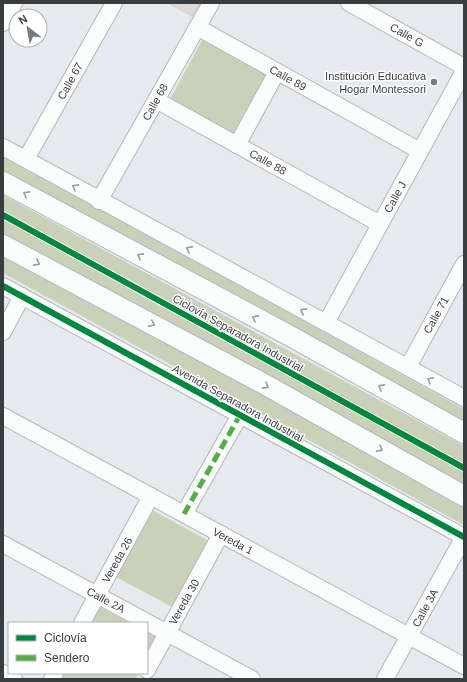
<svg xmlns="http://www.w3.org/2000/svg" width="467" height="682" font-family="Arial,sans-serif">
  <style>
    .green { fill: #cbd1b8 }
    .building { fill: #e1dad4; stroke: #cdcdce }
    .lines { fill: none; stroke-linecap: round; stroke-linejoin: round }
    .minor-casing { stroke: #b3b6b9; stroke-width: 18 }
    .major-casing { stroke: #b3b6b9; stroke-width: 22 }
    .minor { stroke: #fbfcfc; stroke-width: 16 }
    .major { stroke: #fbfcfc; stroke-width: 20 }
    .quiet { stroke: #55ad46; stroke-width: 5; stroke-dasharray: 10 5; stroke-linecap: butt }
    .cycleway-casing { stroke: #fff; stroke-width: 8 }
    .cycleway { stroke: #00873e; stroke-width: 6 }
    .oneway { stroke: #9a9c9e }
    .poi-dot { fill: #767a7d; stroke: #fff; stroke-width: 1.5 }
    .labels { text-anchor: middle; dominant-baseline: central; stroke-width: 3; stroke-linejoin: round; paint-order: stroke }
    .street-label { font-size: 11px; fill: #3a3d40; stroke: #fff }
    .poi-label { font-size: 11px; fill: #3a3d40; stroke: #fff; text-anchor: end }
  </style>
  <rect width="100%" height="100%" fill="#e6eaee"/>
  <g class="green">
    <polygon points="203,39 266,74 232,135 169,101"/>
    <polygon points="3,156 464,409 464,426 3,172"/>
    <polygon points="3,195 464,446 464,489 3,236"/>
    <polygon points="3,253 464,505 464,525 3,273"/>
    <polygon points="152,510 211,542 176,609 116,577"/>
    <polygon points="98,606 130,623 89,623"/>
    <polygon points="147,632 158,638 147,659"/>
    <polygon points="62,673 139,673 136,679 59,679"/>
  </g>
  <polygon class="building" points="168,3 200,3 192,16"/>
  <g class="lines">
    <defs>
      <g id="minor">
        <polyline points="349,3 464,67"/>
        <polyline points="3,23 14,3"/>
        <polyline points="197,27 420,151"/>
        <polyline points="156,100 380,224"/>
        <polyline points="237,145 277,72"/>
        <polyline points="3,147 464,398"/>
        <polyline points="26,159 114,3"/>
        <polyline points="99,201 211,3"/>
        <polyline points="3,286 464,537"/>
        <polyline points="326,323 464,71"/>
        <polyline points="3,332 22,296"/>
        <polyline points="408,367 464,264"/>
        <polyline points="3,416 464,666"/>
        <polyline points="184,514 240,415"/>
        <polyline points="3,544 252,679"/>
        <polyline points="82,623 151,496"/>
        <polyline points="147,670 221,534"/>
        <polyline points="3,673 14,679"/>
        <polyline points="52,679 55,673"/>
        <polyline points="385,679 464,537"/>
      </g>
      <g id="major">
        <polyline points="3,182 292,337 464,433"/>
        <polyline points="3,245 264,384 464,496"/>
      </g>
    </defs>
    <use href="#minor" class="minor-casing"/>
    <use href="#major" class="major-casing"/>
    <use href="#minor" class="minor"/>
    <use href="#major" class="major"/>
    <polyline class="quiet" points="184,514 240,415"/>
    <defs>
      <g id="cycleway">
        <polyline points="3,215 464,468"/>
        <polyline points="3,286 464,537"/>
      </g>
    </defs>
    <use href="#cycleway" class="cycleway-casing"/>
    <use href="#cycleway" class="cycleway"/>
  </g>
  <defs><path id="oneway-chevron" d="M-2-3.5L2.5 0L-2 3.5" fill="none" stroke-width="1.6" stroke-linecap="round" stroke-linejoin="round"/></defs>
  <g class="oneway">
    <use href="#oneway-chevron" transform="translate(75 187) rotate(-151)"/>
    <use href="#oneway-chevron" transform="translate(26 194) rotate(-151)"/>
    <use href="#oneway-chevron" transform="translate(189 249) rotate(-152)"/>
    <use href="#oneway-chevron" transform="translate(140 256) rotate(-152)"/>
    <use href="#oneway-chevron" transform="translate(37 263) rotate(28)"/>
    <use href="#oneway-chevron" transform="translate(303 311) rotate(-152)"/>
    <use href="#oneway-chevron" transform="translate(255 318) rotate(-152)"/>
    <use href="#oneway-chevron" transform="translate(152 324) rotate(28)"/>
    <use href="#oneway-chevron" transform="translate(430 380) rotate(-151)"/>
    <use href="#oneway-chevron" transform="translate(266 386) rotate(29)"/>
    <use href="#oneway-chevron" transform="translate(381 387) rotate(-151)"/>
    <use href="#oneway-chevron" transform="translate(380 449) rotate(29)"/>
  </g>
  <circle class="poi-dot" cx="434" cy="82" r="4"/>
  <g class="labels">
    <g class="street-label">
      <text transform="translate(407 35) rotate(29)">Calle G</text>
      <text transform="translate(288 78) rotate(29)">Calle 89</text>
      <text transform="translate(70 81) rotate(-61)">Calle 67</text>
      <text transform="translate(155 102) rotate(-61)">Calle 68</text>
      <text transform="translate(268 162) rotate(29)">Calle 88</text>
      <text transform="translate(395 197) rotate(-61)">Calle J</text>
      <text transform="translate(436 315) rotate(-61)">Calle 71</text>
      <text transform="translate(238 333) rotate(29)">Ciclovía Separadora Industrial</text>
      <text transform="translate(238 403) rotate(29)">Avenida Separadora Industrial</text>
      <text transform="translate(233 541) rotate(28)">Vereda 1</text>
      <text transform="translate(117 560) rotate(-61)">Vereda 26</text>
      <text transform="translate(106 600) rotate(28)">Calle 2A</text>
      <text transform="translate(184 602) rotate(-61)">Vereda 30</text>
      <text transform="translate(425 608) rotate(-61)">Calle 3A</text>
    </g>
    <g class="poi-label">
      <text x="426" y="76">Institución Educativa<tspan x="426" dy="13">Hogar Montessori</tspan></text>
    </g>
  </g>
  <rect width="467" height="682" fill="none" stroke="#3a3d40" stroke-width="8"/>
  <rect x="8" y="622" width="140" height="52" fill="#ffffff" stroke="#b0b1b3"/>
  <rect x="16" y="635" width="20" height="6" fill="#00873e" stroke="#b0b1b3"/>
  <text x="44" y="642" font-size="12" fill="#3a3d40">Ciclovía</text>
  <rect x="16" y="655" width="20" height="6" fill="#55ad46" stroke="#b0b1b3"/>
  <text x="44" y="662" font-size="12" fill="#3a3d40">Sendero</text>
  <g transform="translate(28 28) rotate(329)"><circle r="19" fill="#ffffff" stroke="#b0b1b3"/>
  <path d="M0-3L7 15L0 10L-7 15Z" fill="#767a7d"/>
  <text y="-6" font-size="11" font-weight="bold" text-anchor="middle" fill="#3a3d40">N</text>
  </g>
</svg>
